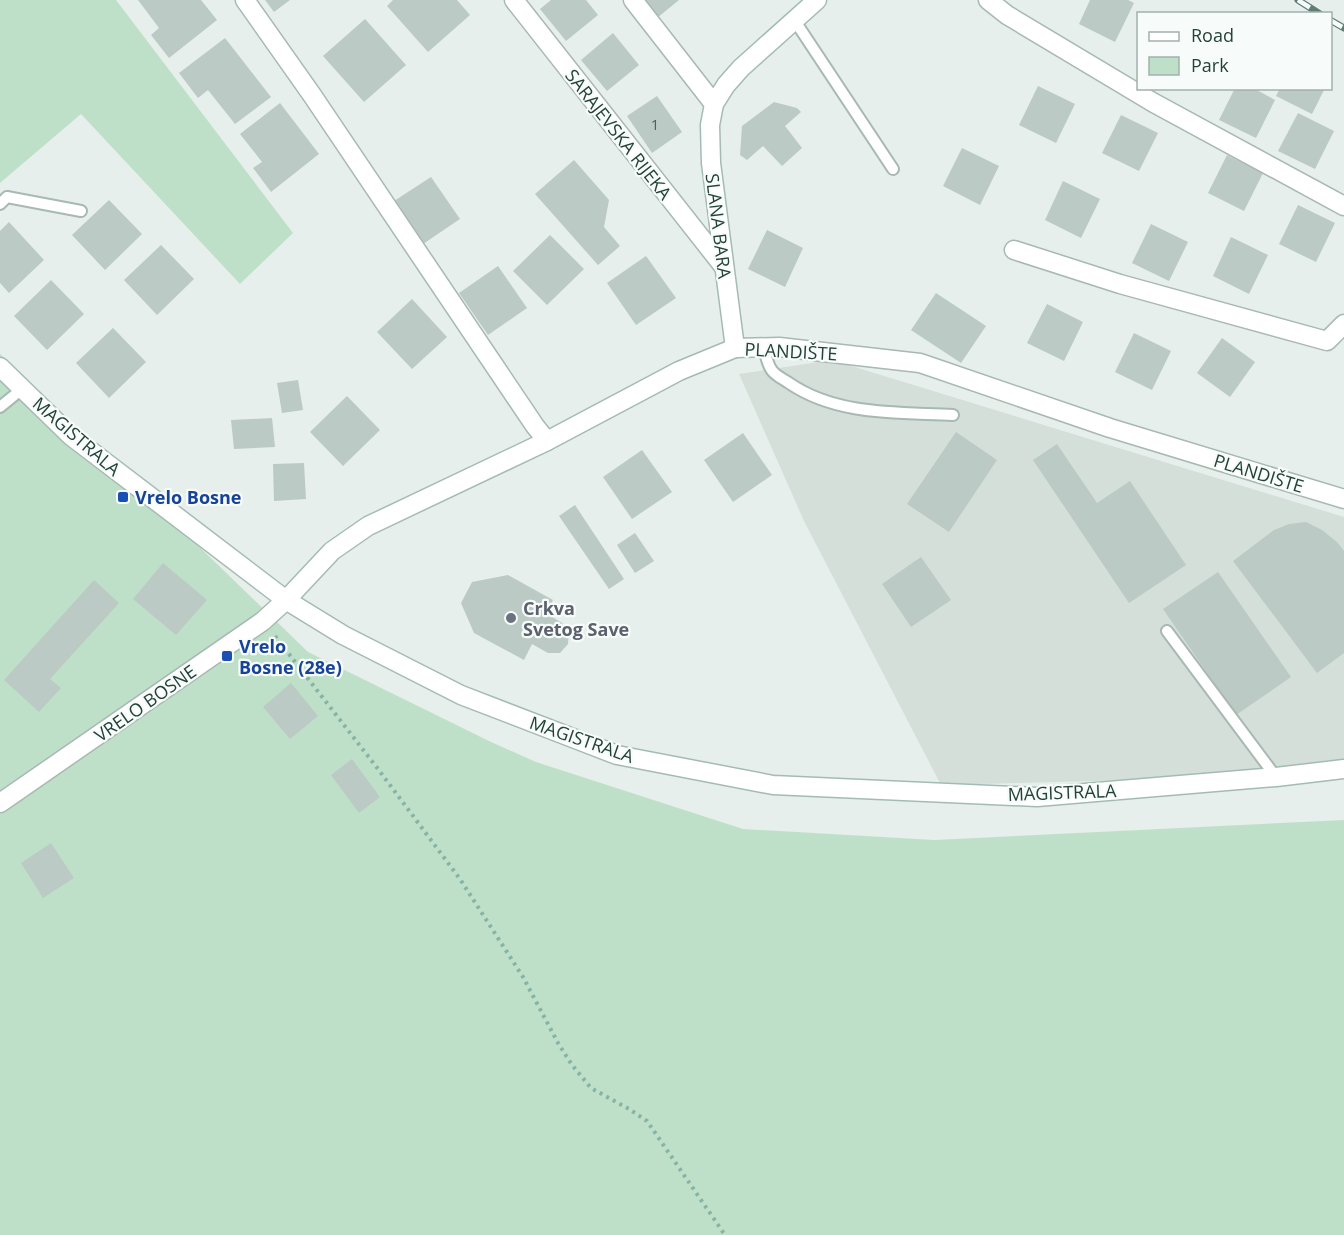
<svg xmlns="http://www.w3.org/2000/svg" width="1344" height="1235" font-family="'Open Sans',sans-serif">
  <style>
    .built { fill: #d4dfda }
    .green { fill: #bfe0c8 }
    .building { fill: #bbcac4 }
    .lines { fill: none; stroke-linecap: round; stroke-linejoin: round }
    .lane-casing { stroke: #a8b8b2; stroke-width: 14 }
    .street-casing { stroke: #a8b8b2; stroke-width: 21 }
    .secondary-casing { stroke: #a4bbb3; stroke-width: 21 }
    .path { stroke: #86b3a5; stroke-width: 4; stroke-dasharray: 3 4.5; stroke-linecap: butt }
    .lane { stroke: #fff; stroke-width: 10 }
    .street { stroke: #fff; stroke-width: 18 }
    .secondary { stroke: #fff; stroke-width: 18 }
    .rail-casing { stroke: #5f7d75; stroke-width: 7 }
    .rail { stroke: #f7fbf9; stroke-width: 4.5; stroke-dasharray: 14; stroke-linecap: butt }
    .transit-dot { fill: #1a4fb4; stroke: #f7fbf9; stroke-width: 2 }
    .worship-dot { fill: #6b7280; stroke: #f7fbf9; stroke-width: 2 }
    .labels { text-anchor: middle; dominant-baseline: central; stroke-width: 4.5; stroke-linejoin: round; paint-order: stroke }
    .number-label { font-size: 15px; fill: #4a645c }
    .street-label { font-size: 18px; fill: #24423a; stroke: #f7fbf9 }
    .transit-label { font-size: 18px; font-weight: bold; fill: #164399; stroke: #f7fbf9; text-anchor: start }
    .worship-label { font-size: 18px; font-weight: bold; fill: #5b616d; stroke: #f7fbf9; text-anchor: start }
  </style>
  <rect width="100%" height="100%" fill="#e6efeb"/>
  <polygon class="built" points="832,360 1344,517 1344,771 1295,776 941,785 804,521 739,374"/>
  <g class="green">
    <polygon points="0,0 116,0 293,233 240,284 81,114 0,183"/>
    <polygon points="0,354 308,652 489,741 536,762 743,829 934,840 1344,820 1344,1235 0,1235"/>
  </g>
  <g class="building">
    <polygon points="138,0 201,0 217,20 169,58 151,35 159,28"/>
    <polygon points="265,0 290,0 274,12"/>
    <polygon points="393,0 457,0 470,15 428,52 387,6"/>
    <polygon points="551,0 586,0 598,15 566,41 540,9"/>
    <polygon points="642,0 679,0 657,18"/>
    <polygon points="1090,0 1128,0 1134,3 1115,42 1079,24"/>
    <polygon points="365,19 406,65 364,102 323,56"/>
    <polygon points="613,33 639,65 607,91 581,60"/>
    <polygon points="225,38 271,97 235,124 208,90 198,98 179,73"/>
    <polygon points="1038,86 1075,104 1056,143 1019,125"/>
    <polygon points="1235,88 1253,88 1275,100 1256,138 1219,120"/>
    <polygon points="1280,88 1325,88 1312,114 1276,96"/>
    <polygon points="657,96 682,132 652,153 627,116"/>
    <polygon points="774,102 797,108 801,112 785,126 802,148 782,166 763,146 747,160 740,155 742,126"/>
    <polygon points="280,103 319,154 271,192 253,168 262,162 240,134"/>
    <polygon points="1298,113 1334,131 1315,169 1278,151"/>
    <polygon points="1121,115 1158,133 1139,171 1102,153"/>
    <polygon points="962,148 999,166 980,205 943,186"/>
    <polygon points="1227,155 1263,173 1244,211 1208,193"/>
    <polygon points="574,160 609,200 604,227 620,246 598,265 535,194"/>
    <polygon points="431,177 460,219 420,246 391,203"/>
    <polygon points="1063,181 1100,199 1081,238 1045,220"/>
    <polygon points="109,200 142,234 105,270 72,235"/>
    <polygon points="1298,205 1335,223 1316,262 1279,244"/>
    <polygon points="9,222 44,260 9,293 0,283 0,231"/>
    <polygon points="1151,224 1188,242 1169,281 1132,263"/>
    <polygon points="767,230 803,248 785,287 748,269"/>
    <polygon points="550,235 584,269 547,305 513,271"/>
    <polygon points="1231,237 1268,255 1249,294 1213,276"/>
    <polygon points="161,245 194,279 157,315 124,280"/>
    <polygon points="646,256 676,298 636,325 607,283"/>
    <polygon points="498,266 527,308 488,335 459,293"/>
    <polygon points="51,280 84,314 47,350 14,316"/>
    <polygon points="936,293 986,326 961,363 911,330"/>
    <polygon points="412,299 447,337 412,369 377,332"/>
    <polygon points="1047,304 1083,322 1064,361 1027,343"/>
    <polygon points="113,328 146,362 109,398 76,363"/>
    <polygon points="1134,333 1171,351 1152,390 1115,372"/>
    <polygon points="1222,338 1255,362 1230,397 1197,373"/>
    <polygon points="298,380 303,410 282,413 277,383"/>
    <polygon points="347,396 380,430 343,466 310,432"/>
    <polygon points="272,418 275,447 234,449 231,420"/>
    <polygon points="956,432 997,460 949,532 907,504"/>
    <polygon points="743,433 772,475 733,502 704,460"/>
    <polygon points="1057,444 1097,503 1130,481 1186,565 1129,603 1033,460"/>
    <polygon points="642,450 672,492 632,519 603,477"/>
    <polygon points="304,463 306,499 274,501 273,464"/>
    <polygon points="575,505 624,579 609,589 559,516"/>
    <polygon points="1306,522 1322,530 1337,542 1344,551 1344,653 1317,673 1233,561 1274,530 1289,524"/>
    <polygon points="635,533 654,561 635,573 617,545"/>
    <polygon points="921,557 951,600 911,627 882,584"/>
    <polygon points="163,563 207,600 176,635 133,599"/>
    <polygon points="1218,572 1291,677 1236,715 1163,609"/>
    <polygon points="508,575 553,600 546,613 562,623 569,632 568,644 560,653 548,653 532,644 524,660 474,633 461,603 472,582"/>
    <polygon points="94,580 119,603 50,679 61,688 39,712 4,680"/>
    <polygon points="291,683 318,716 290,739 263,707"/>
    <polygon points="352,759 380,797 359,813 331,775"/>
    <polygon points="51,843 74,878 43,898 21,863"/>
  </g>
  <g class="lines">
    <defs>
      <g id="lane">
        <polyline points="795,21 893,169"/>
        <polyline points="0,204 7,197 81,211"/>
        <path d="M763 347C766 354 767 363 771 369 774 375 783 379 789 383 837 416 898 412 953 415"/>
        <polyline points="0,407 22,389"/>
        <polyline points="1167,631 1276,777"/>
      </g>
      <g id="street">
        <polyline points="245,0 312,95 535,426 547,441"/>
        <polyline points="514,0 724,267"/>
        <polyline points="633,0 714,104"/>
        <polyline points="988,0 1007,15 1154,103 1344,206"/>
        <polyline points="1014,250 1120,284 1327,341 1344,324"/>
        <polyline points="735,348 779,347 920,363 1110,428 1344,499"/>
        <polyline points="0,803 263,621 286,600"/>
      </g>
      <g id="secondary">
        <polyline points="0,367 71,436 286,600 343,635 461,695 617,755 773,785 1037,797 1276,777 1344,769"/>
        <polyline points="286,600 332,551 368,526 547,441 679,371 735,348 711,163 710,125 714,104 726,85 741,68 817,0"/>
      </g>
    </defs>
    <use href="#lane" class="lane-casing"/>
    <use href="#street" class="street-casing"/>
    <use href="#secondary" class="secondary-casing"/>
    <polyline class="path" points="275,636 378,769 460,879 523,977 558,1043 572,1065 591,1088 629,1109 647,1121 725,1235"/>
    <use href="#lane" class="lane"/>
    <use href="#street" class="street"/>
    <use href="#secondary" class="secondary"/>
    <defs>
      <g id="rail">
        <polyline points="1298,0 1320,14"/>
        <polyline points="1330,20 1344,28"/>
      </g>
    </defs>
    <use href="#rail" class="rail-casing"/>
    <use href="#rail" class="rail"/>
  </g>
  <g class="transit-dot">
    <rect x="117" y="491" width="12" height="12" rx="3"/>
    <rect x="221" y="650" width="12" height="12" rx="3"/>
  </g>
  <circle class="worship-dot" cx="511" cy="618" r="6"/>
  <g class="labels">
    <g class="number-label">
      <text x="655" y="124">1</text>
    </g>
    <g class="street-label">
      <text transform="translate(619 134) rotate(52)">SARAJEVSKA RIJEKA</text>
      <text transform="translate(719 226) rotate(83)">SLANA BARA</text>
      <text transform="translate(791 351) rotate(3)">PLANDIŠTE</text>
      <text transform="translate(77 436) rotate(41)">MAGISTRALA</text>
      <text transform="translate(1259 473) rotate(17)">PLANDIŠTE</text>
      <text transform="translate(145 703) rotate(-35)">VRELO BOSNE</text>
      <text transform="translate(582 739) rotate(19)">MAGISTRALA</text>
      <text transform="translate(1062 792) rotate(-2)">MAGISTRALA</text>
    </g>
    <g class="transit-label">
      <text x="135" y="497">Vrelo Bosne</text>
      <text x="239" y="646">Vrelo<tspan x="239" dy="21">Bosne (28e)</tspan></text>
    </g>
    <g class="worship-label">
      <text x="523" y="608">Crkva<tspan x="523" dy="21">Svetog Save</tspan></text>
    </g>
  </g>
  <rect x="1137" y="12" width="195" height="78" fill="#f7fbf9" stroke="#a3b1ad" stroke-width="1.5"/>
  <rect x="1149" y="32" width="30" height="9" fill="#ffffff" stroke="#a3b1ad" stroke-width="1.5"/>
  <text x="1191" y="42" font-size="18" fill="#24423a">Road</text>
  <rect x="1149" y="57" width="30" height="18" fill="#bfe0c8" stroke="#a3b1ad" stroke-width="1.5"/>
  <text x="1191" y="72" font-size="18" fill="#24423a">Park</text>
</svg>
